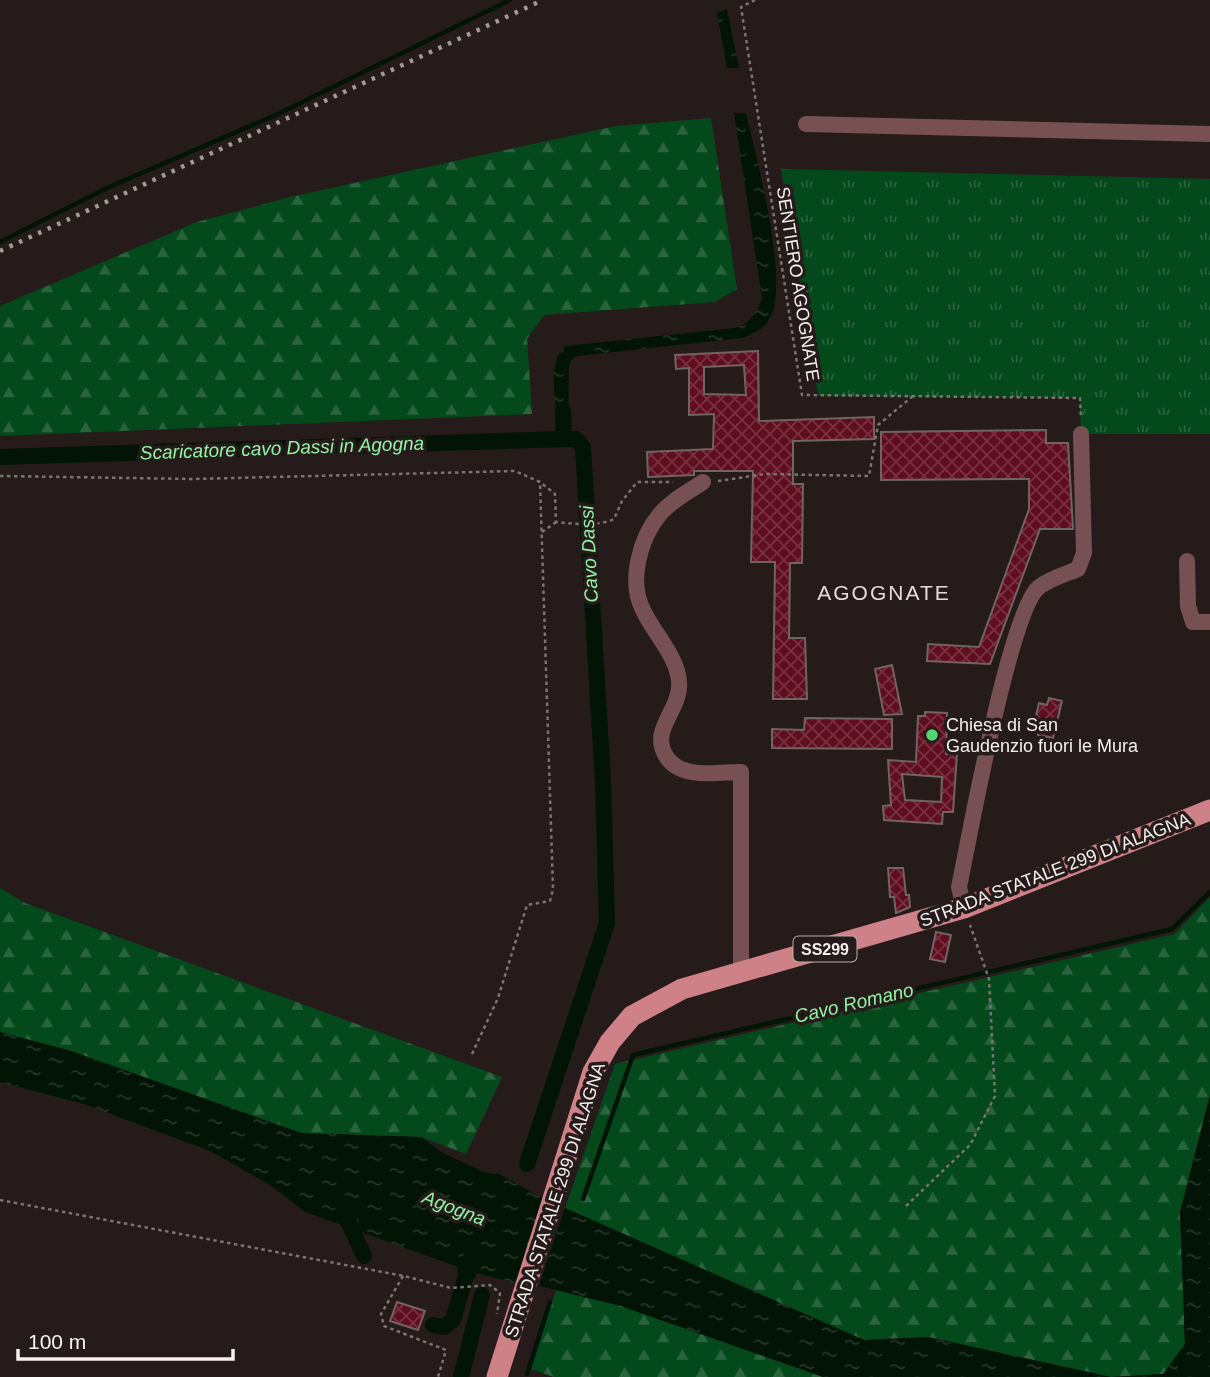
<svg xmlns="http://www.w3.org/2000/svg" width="1210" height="1377" font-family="Helvetica,sans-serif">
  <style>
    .grass { fill: url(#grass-tufts) }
    .forest { fill: url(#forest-firs) }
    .water { fill: url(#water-ripples) }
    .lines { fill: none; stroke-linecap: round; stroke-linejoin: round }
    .stream { stroke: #011405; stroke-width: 4.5 }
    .canal { stroke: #011405; stroke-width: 16 }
    .building { fill: url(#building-cross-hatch); stroke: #716363; stroke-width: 2; fill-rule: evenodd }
    .path { stroke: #7c7373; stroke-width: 2.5; stroke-dasharray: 3.5 3.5; stroke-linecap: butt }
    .minor { stroke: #765053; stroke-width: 16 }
    .major { stroke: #ce8187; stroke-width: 21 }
    .rail { stroke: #a29999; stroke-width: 4.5; stroke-dasharray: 3.5 7; stroke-linecap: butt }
    .poi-dot { fill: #52d673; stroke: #261b1b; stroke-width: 2.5 }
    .labels { text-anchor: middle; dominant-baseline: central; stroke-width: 7; stroke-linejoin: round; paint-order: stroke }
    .shield { fill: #261b1b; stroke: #b8afaf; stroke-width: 2 }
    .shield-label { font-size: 16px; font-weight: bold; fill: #f7efef }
    .street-label { font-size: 18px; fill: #f7efef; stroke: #261b1b }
    .poi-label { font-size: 18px; fill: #f7efef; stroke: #261b1b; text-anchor: start }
    .water-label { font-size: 19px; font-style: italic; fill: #91f2a3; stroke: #261b1b }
    .quarter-label { font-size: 21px; letter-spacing: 2px; fill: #e8d8d9; stroke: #261b1b }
  </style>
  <defs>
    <pattern id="grass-tufts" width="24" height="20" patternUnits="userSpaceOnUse" patternTransform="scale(1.75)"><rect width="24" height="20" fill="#04491c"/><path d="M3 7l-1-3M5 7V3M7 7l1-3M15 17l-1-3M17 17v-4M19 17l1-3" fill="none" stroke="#29643d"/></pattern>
    <pattern id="forest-firs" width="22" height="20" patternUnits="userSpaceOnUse" patternTransform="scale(1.75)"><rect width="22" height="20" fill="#04491c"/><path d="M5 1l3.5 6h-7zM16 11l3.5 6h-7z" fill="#29643d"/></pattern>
    <pattern id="water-ripples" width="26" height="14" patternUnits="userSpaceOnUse" patternTransform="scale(1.75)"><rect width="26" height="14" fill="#011405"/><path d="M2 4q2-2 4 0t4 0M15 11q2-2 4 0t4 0" fill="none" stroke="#27362a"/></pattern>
    <pattern id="building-cross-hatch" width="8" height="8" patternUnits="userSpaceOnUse" patternTransform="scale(1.75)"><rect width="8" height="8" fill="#5f0e20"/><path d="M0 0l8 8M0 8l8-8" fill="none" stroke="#773141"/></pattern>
  </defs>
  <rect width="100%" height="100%" fill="#261b1b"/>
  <polygon class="grass" points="781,169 1210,179 1210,434 1081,434 1080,398 818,396"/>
  <g class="forest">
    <polygon points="711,118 737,289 715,302 544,315 527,339 532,414 0,436 0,306 197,222 290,197 616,126"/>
    <polygon points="0,888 25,903 502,1077 466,1154 421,1137 301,1133 71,1051 0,1032"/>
    <polygon points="1210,897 1210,1095 1180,1212 1185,1344 1164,1374 1111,1377 928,1337 864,1340 565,1208 615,1064 1174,934"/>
    <polygon points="556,1290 621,1306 823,1377 554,1377 531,1369"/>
  </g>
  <g class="water">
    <polygon points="727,9 739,68 727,68 717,13"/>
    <path d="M734 113H746C756 157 789 277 771 316 766 328 754 334 742 338L577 356 570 361 569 369 568 432 559 433C557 409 545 362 566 346L734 328C749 325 758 312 762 298Z"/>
    <polygon points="0,1032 71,1051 301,1133 421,1137 443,1153 484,1172 499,1174 543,1198 516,1283 476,1273 475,1279 457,1273 458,1267 305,1212 270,1185 210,1151 84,1104 0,1082"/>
    <polygon points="1210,1095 1210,1377 823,1377 621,1306 539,1286 565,1208 864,1340 928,1337 1111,1377 1163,1374 1185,1344 1180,1212"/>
  </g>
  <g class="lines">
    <g class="stream">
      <polyline points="0,242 107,188 278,114 510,0"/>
      <polyline points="583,1199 633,1055 1172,929 1210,892"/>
      <polyline points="527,1374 550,1302"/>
    </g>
    <g class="canal">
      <polyline points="0,457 564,439"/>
      <polyline points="527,1164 607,923 603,782 583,447 576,439 564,439 563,411"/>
      <polyline points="343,1210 364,1256"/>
      <polyline points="433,1325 444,1327 453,1320 472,1255"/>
      <polyline points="461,1377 482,1295"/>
    </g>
  </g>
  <g class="building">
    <path d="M758 351 759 421 874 417V439L793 441V484H803L802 563H790L789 638H805L807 699H773L775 562H751L753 471H694V475L648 477 647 452 713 449 714 414 689 415V368L676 369 675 355ZM744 365 746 395 704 394V367Z"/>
    <polygon points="1046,430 1046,443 1068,443 1073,529 1040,529 990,664 927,661 928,644 979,647 1029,509 1029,479 881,480 881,432"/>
    <polygon points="892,665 902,714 884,715 875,669"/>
    <polygon points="1049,698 1062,701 1053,738 1038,735 1040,726 1034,725 1039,703 1047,705"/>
    <path d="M925 712 947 713 946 754H957L953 812H943L942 824 884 820 883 806 891 805 888 760 916 762 918 716H925ZM902 774 942 777 941 802 905 800Z"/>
    <polygon points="805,718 892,719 892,749 772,748 772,729 804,730"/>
    <polygon points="888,868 903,868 906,895 909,895 910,907 896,913 894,897 890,897"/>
    <polygon points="936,932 951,935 945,962 930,959"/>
    <polygon points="397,1302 425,1311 418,1330 390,1321"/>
  </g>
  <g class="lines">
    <g class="path">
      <polyline points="755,0 741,7 802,395 1080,398 1081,418"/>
      <path d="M0 476 193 479 515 471 540 482 555 494 556 522C576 524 595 527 614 519L622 501 637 482H673"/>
      <polyline points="718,481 765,474 869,476 878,425 913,396"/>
      <polyline points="542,532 556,522"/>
      <polyline points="472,1054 498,998 527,905 550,901 553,889 540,482"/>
      <polyline points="0,1200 404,1276 451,1288 490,1285 500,1293 497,1314"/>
      <polyline points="906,1206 970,1145 995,1096 989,979 970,925"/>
      <polyline points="403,1276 381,1314 384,1326 446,1350 438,1377"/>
    </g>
    <g class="minor">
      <polyline points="806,124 1210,134"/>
      <path d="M703 482C688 492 672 500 660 514 640 538 628 581 643 610 653 632 677 656 679 681 682 710 649 729 666 756 680 780 718 772 741 772V972"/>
      <polyline points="1187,561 1188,606 1193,622 1210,622"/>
      <path d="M964 908 959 887C969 839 1010 610 1039 587 1049 579 1066 574 1078 569L1084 553 1081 434"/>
    </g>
    <polyline class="major" points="497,1377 593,1072 610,1042 632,1016 682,989 964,908 1210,810"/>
    <polyline class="rail" points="0,251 543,0"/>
  </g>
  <circle class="poi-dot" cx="932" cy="735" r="7"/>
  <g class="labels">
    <rect class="shield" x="793.5" y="936.5" width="63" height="25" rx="5"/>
    <g class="shield-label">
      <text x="825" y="949">SS299</text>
    </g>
    <g class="street-label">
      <text transform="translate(798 284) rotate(81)">SENTIERO AGOGNATE</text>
      <text transform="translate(1055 870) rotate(-21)">STRADA STATALE 299 DI ALAGNA</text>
      <text transform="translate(555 1200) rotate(-72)">STRADA STATALE 299 DI ALAGNA</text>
    </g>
    <g class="poi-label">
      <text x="946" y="725">Chiesa di San<tspan x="946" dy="21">Gaudenzio fuori le Mura</tspan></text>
    </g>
    <g class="water-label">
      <text transform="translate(282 448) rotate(-2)">Scaricatore cavo Dassi in Agogna</text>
      <text transform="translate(589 554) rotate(-93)">Cavo Dassi</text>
      <text transform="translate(854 1003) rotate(-13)">Cavo Romano</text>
      <text transform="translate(454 1208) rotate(21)">Agogna</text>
    </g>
    <g class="quarter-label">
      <text x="884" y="592">AGOGNATE</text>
    </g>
  </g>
  <path d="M18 1349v10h215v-10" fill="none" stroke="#f7efef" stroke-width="3.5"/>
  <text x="28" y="1349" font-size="21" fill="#f7efef" stroke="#261b1b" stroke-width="5" paint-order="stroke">100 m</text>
</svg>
